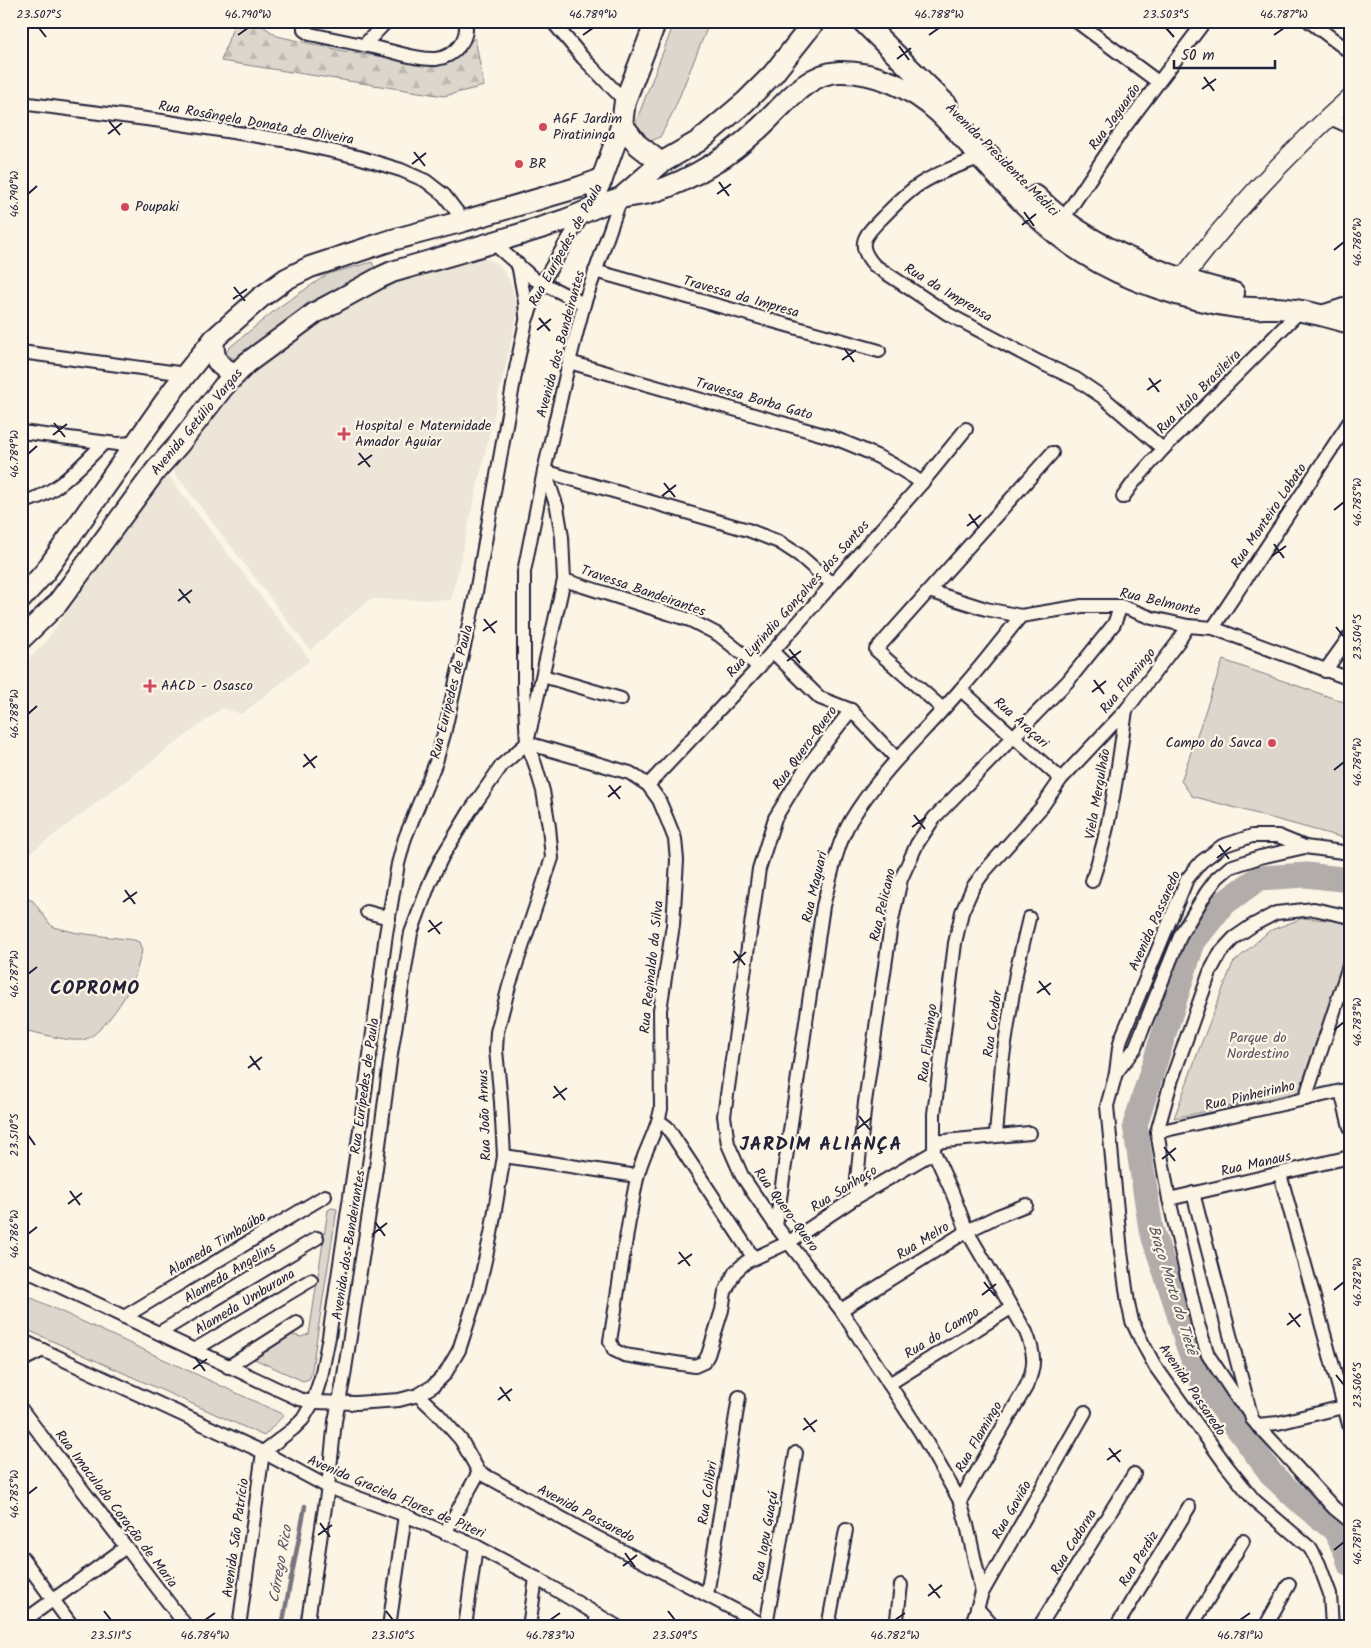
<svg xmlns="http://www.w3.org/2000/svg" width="1371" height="1648" font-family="Kalam,sans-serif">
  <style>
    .built { fill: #ece5d8 }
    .green { fill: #dcd6cc; stroke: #7f7c84 }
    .forest { fill: url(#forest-firs); stroke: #7f7c84 }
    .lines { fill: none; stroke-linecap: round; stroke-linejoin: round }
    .stream { stroke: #78757e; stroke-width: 4.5 }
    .river { stroke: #b2adab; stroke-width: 25 }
    .minor-casing { stroke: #22223b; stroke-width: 16 }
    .secondary-casing { stroke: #22223b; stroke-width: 21 }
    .primary-casing { stroke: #22223b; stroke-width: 24 }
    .minor { stroke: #fcf5e5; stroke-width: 12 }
    .secondary { stroke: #fcf5e5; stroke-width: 18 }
    .primary { stroke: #fcf5e5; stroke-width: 20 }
    .ticks { fill: none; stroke: #22223b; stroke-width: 2 }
    .poi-dot { fill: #d1495b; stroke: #fcf5e5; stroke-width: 2 }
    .labels { text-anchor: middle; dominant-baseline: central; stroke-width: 4.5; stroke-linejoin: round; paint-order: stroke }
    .street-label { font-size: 14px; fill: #22223b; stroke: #fcf5e5 }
    .poi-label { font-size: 14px; fill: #22223b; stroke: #fcf5e5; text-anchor: start }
    .park-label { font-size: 14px; fill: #504f5f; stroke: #fcf5e5 }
    .water-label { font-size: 15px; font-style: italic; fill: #545362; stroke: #fcf5e5 }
    .district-label { font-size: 19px; font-weight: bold; letter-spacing: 1px; fill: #22223b; stroke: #fcf5e5 }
    .neatline { fill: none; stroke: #22223b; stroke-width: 2 }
    .ticks-label { font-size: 12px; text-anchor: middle; fill: #22223b }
  </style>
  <defs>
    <pattern id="forest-firs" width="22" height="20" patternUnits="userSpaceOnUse" patternTransform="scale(1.25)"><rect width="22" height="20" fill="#dcd6cc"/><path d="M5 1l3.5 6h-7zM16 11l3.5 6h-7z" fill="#bcb7b0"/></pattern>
  </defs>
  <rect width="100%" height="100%" fill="#fcf5e5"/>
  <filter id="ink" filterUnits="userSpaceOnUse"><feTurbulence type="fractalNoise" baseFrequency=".02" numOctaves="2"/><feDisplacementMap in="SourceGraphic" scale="10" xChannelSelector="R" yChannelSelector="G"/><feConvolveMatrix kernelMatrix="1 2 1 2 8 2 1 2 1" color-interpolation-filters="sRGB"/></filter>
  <g filter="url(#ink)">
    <g class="built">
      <polygon points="483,257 499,264 511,283 518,311 451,600 370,599 310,650 171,468 224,399 262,360 341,312 405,276"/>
      <polygon points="166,473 310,660 242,714 222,708 21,860 21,664 33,655 46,641 155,491"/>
    </g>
    <g class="green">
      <polygon points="675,21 710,21 674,110 660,137 647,143 635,124"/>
      <polygon points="372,262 376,271 309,302 237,360 225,354 230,347 279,307 328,274"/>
      <polygon points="1223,660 1350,704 1350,821 1344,838 1192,796 1181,781"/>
      <path d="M28 899 33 901 50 924 53 927 78 933 134 940 139 942 142 951C139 961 137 971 133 981 127 996 99 1039 82 1040 66 1042 38 1032 21 1030V904Z"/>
      <polygon points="1303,918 1342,921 1350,925 1350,942 1299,1092 1174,1118 1198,1052 1233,963 1269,931"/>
      <polygon points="331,1208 337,1209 311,1375 309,1379 303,1381 252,1358 289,1334 301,1337 309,1334 328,1210"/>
      <polygon points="21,1293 284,1415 264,1436 21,1327"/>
    </g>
    <polygon class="forest" points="235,21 256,21 277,36 353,53 444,64 475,38 484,86 444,96 221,61"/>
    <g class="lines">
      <path class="stream" d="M282 1627C289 1586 298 1546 305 1506"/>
      <polyline class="river" points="1350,880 1306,875 1259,878 1223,904 1193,942 1135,1125 1151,1229 1177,1307 1186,1340 1199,1376 1273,1476 1303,1504 1335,1530 1347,1554 1350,1565"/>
      <defs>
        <g id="minor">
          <path d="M304 21V30L310 34C334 39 358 44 382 49 400 53 418 60 436 59 454 57 470 39 465 21"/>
          <polyline points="552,21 583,58 625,101"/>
          <polyline points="1076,21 1158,82"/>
          <polyline points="1309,21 1350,52"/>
          <polyline points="364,45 387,21"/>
          <polyline points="21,103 162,121 283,140 358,157 401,170 426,181 444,195 464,221"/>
          <polyline points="1328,117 1350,127"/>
          <path d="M993 153C969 162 942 170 920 184 906 193 894 206 882 218 865 235 855 244 874 265L948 314 1039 362 1076 379 1104 398 1163 449"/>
          <polyline points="1059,225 1121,132 1205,21"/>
          <polyline points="492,242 534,279 584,304"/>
          <polyline points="518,264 525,302 526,316"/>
          <polyline points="595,271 879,351"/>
          <polyline points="1318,313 1350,303"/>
          <polyline points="21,352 186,374"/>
          <path d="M569 362 831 437C866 450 892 462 922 483"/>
          <polyline points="21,432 117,444 136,443"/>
          <polyline points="544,471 748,530 779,542 799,555 832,584"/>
          <polyline points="1123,497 1133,483 1163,449 1300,311"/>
          <path d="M21 502C55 497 81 465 104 443"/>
          <polyline points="564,580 690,620 719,635 759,667"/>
          <polyline points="929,591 986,609 1021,616 1082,606 1121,606 1152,618 1188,626 1213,628 1350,679"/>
          <polyline points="1213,628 1350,421"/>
          <polyline points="773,652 820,698 851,710 897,759"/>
          <polyline points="1325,671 1350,636"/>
          <polyline points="543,676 621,699"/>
          <polyline points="961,690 1061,779"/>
          <polyline points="943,709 876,650 1052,453"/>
          <polyline points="851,710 805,769 775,818 759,869 724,1116 728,1144 742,1176 776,1226 841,1310 921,1433 960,1501 967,1525 982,1593"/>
          <path d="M527 743 630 773 648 785 659 800 667 819 675 839 677 860 673 925 660 1010 661 1109C657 1133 642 1154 637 1178 626 1231 619 1287 610 1341L614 1350 624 1355 695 1366 704 1362 708 1355 722 1310 725 1292 735 1272 746 1262 789 1242 855 1198 934 1152"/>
          <polyline points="648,785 759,667 922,483 966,429"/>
          <path d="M1092 881C1111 826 1118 768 1126 710"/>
          <polyline points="367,912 389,918"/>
          <polyline points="1116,1073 1135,1048 1181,934 1206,893 1217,878 1230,867 1260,857 1305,847"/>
          <polyline points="1341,1091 1350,1127"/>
          <polyline points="1305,1099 1350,963"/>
          <polyline points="659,1121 667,1127 753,1257"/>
          <polyline points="1157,1132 1350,1089"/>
          <polyline points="996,1135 1002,1063 1016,973 1029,918"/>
          <polyline points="934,1142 1030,1133"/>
          <polyline points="504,1156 637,1176"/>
          <polyline points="1280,1174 1350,1428"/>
          <polyline points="1193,1193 1252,1419 1334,1508 1350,1521"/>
          <polyline points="855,1198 865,1102 891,925 901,879 917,844 934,818 1068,681 1114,624 1121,606"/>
          <polyline points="1169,1199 1350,1157"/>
          <path d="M776 1226 823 906C831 877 836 846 851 820 881 770 924 733 961 689 982 666 1001 640 1021 616"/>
          <polyline points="21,1268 275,1388 299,1399 313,1402 356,1403 399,1400 418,1395 433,1386 445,1374 459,1350 478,1291 491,1234 504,1156 501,1102 496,1050 497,1032 509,986 552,858 549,827 543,791 535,764 527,743 524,686 524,572 544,471 569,362 584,304 621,198"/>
          <polyline points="841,1310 967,1231 998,1216 1026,1205"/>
          <polyline points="124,1317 325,1196"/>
          <polyline points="159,1333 317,1238"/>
          <polyline points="21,1340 263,1452 328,1487 405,1515 476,1546 536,1578 618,1627"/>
          <polyline points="194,1350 311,1280"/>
          <polyline points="21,1361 43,1350"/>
          <polyline points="228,1367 297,1323"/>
          <polyline points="889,1384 1011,1308"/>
          <polyline points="418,1395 438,1414 461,1440 479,1472 583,1530 767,1627"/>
          <polyline points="21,1409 187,1627"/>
          <polyline points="1249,1410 1239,1401 1208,1355 1198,1324 1169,1199 1157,1132 1171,1082 1210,972 1220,953 1234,938 1253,925 1276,913 1314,909 1350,917"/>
          <polyline points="1257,1425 1278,1423 1343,1407"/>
          <path d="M960 1501 1026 1387C1036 1366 1035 1354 1026 1332L967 1231 952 1192 934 1152V1114L955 943 962 912 973 887 984 872 1041 808 1061 779 1126 710 1178 642 1188 626"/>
          <polyline points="445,1533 479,1472"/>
          <polyline points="21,1556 73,1627"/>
          <polyline points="707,1595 739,1397"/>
          <polyline points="977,1608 994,1627"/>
          <polyline points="21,1623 126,1547"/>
          <polyline points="766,1626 796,1453"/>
          <polyline points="239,1627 263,1452 293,1429 303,1419 313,1402 321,1377 329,1337 361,1123 386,934 398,864 405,838 436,762 444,734 475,598 516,369 526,321 535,297 542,283 584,213"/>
          <polyline points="307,1627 328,1487 335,1421 343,1382 376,1168 391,1054 411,933 430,882 442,857 470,811 502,765 527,743 564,580 562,537 557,507 545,472"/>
          <polyline points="389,1627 405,1515"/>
          <polyline points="465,1627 476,1546"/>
          <polyline points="529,1627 536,1578"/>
          <polyline points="595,1627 597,1614"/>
          <polyline points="828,1627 846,1530"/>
          <polyline points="896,1627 901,1585"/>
          <polyline points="971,1627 982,1593 1085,1412"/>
          <polyline points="1039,1627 1134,1474"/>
          <polyline points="1116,1627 1189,1507"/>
          <polyline points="1191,1627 1243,1541"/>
          <polyline points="1265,1627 1289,1584"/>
          <polyline points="1332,1627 1330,1594 1319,1564 1310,1548 1254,1500 1226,1465 1155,1366 1142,1342 1132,1321 1128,1303 1121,1252 1107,1106 1116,1073 1119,1048 1121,1039 1187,879 1201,862 1222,846 1252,836 1278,836 1305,847 1350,853"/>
        </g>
        <path id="secondary" d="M1175 289C1226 219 1286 155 1350 98"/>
        <g id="primary">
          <polyline points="862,21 947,105"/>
          <polyline points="622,124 638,145 661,163"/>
          <polyline points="596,191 602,179 622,124 625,101 656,21"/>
          <path d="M1036 196C1088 248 1163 276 1234 293"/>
          <polyline points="621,198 661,163 699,141 745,102 773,74 815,21"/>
          <path d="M214 339C212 359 218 367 236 374"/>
          <polyline points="21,599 45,572 174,389 214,339 260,298 286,279 310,267 392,240 464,221 580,187 602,179"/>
          <path d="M21 639 57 604 156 470 179 444 224 386 247 363 315 313 379 278 392 272C450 255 508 239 565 220 584 213 602 203 621 198 631 195 643 195 653 192 673 186 695 175 713 164 728 155 743 143 756 131 780 111 804 73 839 72 874 71 912 88 938 112 953 126 966 141 979 156 1011 190 1043 228 1083 253 1127 281 1185 300 1237 307 1250 309 1262 308 1275 308 1300 309 1325 316 1350 323"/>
        </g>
      </defs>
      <use href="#minor" class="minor-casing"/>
      <use href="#secondary" class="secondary-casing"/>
      <use href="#primary" class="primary-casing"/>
      <use href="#minor" class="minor"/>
      <use href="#secondary" class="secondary"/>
      <use href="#primary" class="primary"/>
    </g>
  </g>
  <path class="ticks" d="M39 28 46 37M1166 28 1174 37M238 35 248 28M583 35 593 28M929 35 939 28M1274 35 1284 28M899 46 909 60M897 59 911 48M1204 77 1214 91M1202 89 1216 79M109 121 120 135M108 134 122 123M414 152 425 166M412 164 426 153M719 182 729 196M28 194 37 186M717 194 731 184M1024 212 1034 226M1022 225 1036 214M1334 250 1344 242M234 287 245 301M233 299 247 289M539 318 550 331M537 330 551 319M844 348 854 362M842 360 856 350M1149 378 1159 392M1147 390 1161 380M54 423 65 437M53 435 67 424M359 453 370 467M28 454 37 446M358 465 372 455M664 483 675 497M662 496 676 485M1334 510 1344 502M969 514 979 528M967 526 981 515M1274 544 1284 558M1272 556 1286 546M179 589 190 603M178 601 192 590M484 619 495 633M1336 627 1344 637M483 631 497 621M789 649 800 663M787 661 801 651M1094 680 1104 694M1092 692 1106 681M28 714 37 706M304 754 315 768M303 767 317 756M1334 770 1344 762M609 785 620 799M608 797 621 786M914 815 925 829M912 827 926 817M1219 845 1229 859M1217 858 1231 847M125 890 135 904M123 902 137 892M429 920 440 934M428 932 442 922M734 951 745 965M733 963 746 952M28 974 37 967M1039 981 1050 995M1037 993 1051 983M1334 1030 1344 1022M250 1056 260 1070M248 1068 262 1057M554 1086 565 1100M553 1098 567 1088M859 1116 870 1130M857 1129 871 1118M28 1135 35 1145M1164 1147 1175 1161M1162 1159 1176 1148M70 1191 80 1205M68 1204 82 1193M375 1222 385 1236M28 1234 37 1227M373 1234 387 1223M679 1252 690 1266M678 1264 692 1254M984 1282 995 1296M1334 1290 1344 1282M982 1295 996 1284M1289 1313 1300 1327M1287 1325 1301 1314M195 1357 205 1371M193 1369 207 1359M1336 1375 1344 1385M500 1387 510 1401M498 1400 512 1389M804 1418 815 1432M803 1430 817 1420M1109 1448 1120 1462M1107 1460 1121 1450M28 1494 37 1487M320 1523 330 1537M318 1535 332 1525M1334 1550 1344 1542M625 1553 635 1567M623 1566 637 1555M929 1584 940 1598M928 1596 942 1585M104 1611 111 1620M386 1611 393 1620M668 1611 675 1620M205 1620 215 1613M550 1620 560 1613M895 1620 905 1613M1240 1620 1250 1613"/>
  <g class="poi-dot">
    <circle cx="543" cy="127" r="5"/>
    <circle cx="519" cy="164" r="5"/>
    <circle cx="125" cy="207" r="5"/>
    <path d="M341.5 426.5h5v5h5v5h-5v5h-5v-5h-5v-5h5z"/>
    <path d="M147.5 678.5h5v5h5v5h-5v5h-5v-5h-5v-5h5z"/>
    <circle cx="1272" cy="743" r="5"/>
  </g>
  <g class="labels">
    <g class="street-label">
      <text transform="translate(1115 117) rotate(-54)">Rua Jaguarão</text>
      <text transform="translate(256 123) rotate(10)">Rua Rosângela Donata de Oliveira</text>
      <text transform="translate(1002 160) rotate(45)">Avenida Presidente Médici</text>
      <text transform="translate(566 245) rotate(-61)">Rua Eurípedes de Paula</text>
      <text transform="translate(948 293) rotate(31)">Rua da Imprensa</text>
      <text transform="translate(741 297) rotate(16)">Travessa da Impresa</text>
      <text transform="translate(561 344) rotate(-75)">Avenida dos Bandeirantes</text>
      <text transform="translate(1199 392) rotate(-45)">Rua Italo Brasileira</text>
      <text transform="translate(754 399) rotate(16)">Travessa Borba Gato</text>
      <text transform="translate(197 422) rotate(-50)">Avenida Getúlio Vargas</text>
      <text transform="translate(1269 516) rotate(-56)">Rua Monteiro Lobato</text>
      <text transform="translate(643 591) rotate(19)">Travessa Bandeirantes</text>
      <text transform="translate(798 599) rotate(-48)">Rua Lyrindio Gonçalves dos Santos</text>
      <text transform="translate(1160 602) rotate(13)">Rua Belmonte</text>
      <text transform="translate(1128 681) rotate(-51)">Rua Flamingo</text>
      <text transform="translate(452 692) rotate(-76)">Rua Eurípedes de Paula</text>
      <text transform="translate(1021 723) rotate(42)">Rua Araçari</text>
      <text transform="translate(805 748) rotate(-54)">Rua Quero-Quero</text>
      <text transform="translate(1098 794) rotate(-80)">Viela Mergulhão</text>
      <text transform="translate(815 887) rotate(-77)">Rua Maguari</text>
      <text transform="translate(883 905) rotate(-77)">Rua Pelicano</text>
      <text transform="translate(1155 921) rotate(-66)">Avenida Passaredo</text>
      <text transform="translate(652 967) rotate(-84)">Rua Reginaldo da Silva</text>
      <text transform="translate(993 1024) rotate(-82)">Rua Condor</text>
      <text transform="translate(928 1043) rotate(-83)">Rua Flamingo</text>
      <text transform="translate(365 1086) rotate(-82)">Rua Eurípedes de Paula</text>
      <text transform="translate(1250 1096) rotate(-13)">Rua Pinheirinho</text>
      <text transform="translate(485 1115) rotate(-92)">Rua João Arnus</text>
      <text transform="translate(1256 1164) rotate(-13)">Rua Manaus</text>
      <text transform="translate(844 1189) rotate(-32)">Rua Sanhaço</text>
      <text transform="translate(786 1210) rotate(54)">Rua Quero-Quero</text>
      <text transform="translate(923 1241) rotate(-32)">Rua Melro</text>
      <text transform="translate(217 1244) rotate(-31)">Alameda Timbaúba</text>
      <text transform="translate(349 1245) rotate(-81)">Avenida dos Bandeirantes</text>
      <text transform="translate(230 1273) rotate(-31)">Alameda Angelins</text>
      <text transform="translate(245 1302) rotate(-31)">Alameda Umburana</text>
      <text transform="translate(942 1333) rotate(-32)">Rua do Campo</text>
      <text transform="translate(1192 1390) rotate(56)">Avenida Passaredo</text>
      <text transform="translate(979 1437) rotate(-60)">Rua Flamingo</text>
      <text transform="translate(708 1493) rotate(-81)">Rua Colibri</text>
      <text transform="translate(396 1497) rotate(23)">Avenida Graciela Flores de Piteri</text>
      <text transform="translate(116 1509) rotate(53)">Rua Imaculado Coração de Maria</text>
      <text transform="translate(1012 1510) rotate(-60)">Rua Gavião</text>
      <text transform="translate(586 1514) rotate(28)">Avenida Passaredo</text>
      <text transform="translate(766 1537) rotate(-80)">Rua Iapu Guaçú</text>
      <text transform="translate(236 1538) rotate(-82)">Avenida São Patrício</text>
      <text transform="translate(1074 1542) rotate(-58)">Rua Codorna</text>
      <text transform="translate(1139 1559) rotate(-58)">Rua Perdiz</text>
    </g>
    <g class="poi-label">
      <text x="553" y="119">AGF Jardim<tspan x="553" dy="16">Piratininga</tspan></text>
      <text x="529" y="164">BR</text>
      <text x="135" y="207">Poupaki</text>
      <text x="355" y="426">Hospital e Maternidade<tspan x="355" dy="16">Amador Aguiar</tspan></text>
      <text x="161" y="686">AACD - Osasco</text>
      <text x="1262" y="743" text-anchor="end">Campo do Savca</text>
    </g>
    <g class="park-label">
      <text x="1258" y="1038">Parque do<tspan x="1258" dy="16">Nordestino</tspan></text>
    </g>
    <g class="water-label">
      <text transform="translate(1172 1290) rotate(73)">Braço Morto do Tietê</text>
      <text transform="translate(281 1564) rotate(-80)">Córrego Rico</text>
    </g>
    <g class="district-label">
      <text x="95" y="989">COPROMO</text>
      <text x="821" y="1145">JARDIM ALIANÇA</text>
    </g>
  </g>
  <rect width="1371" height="1648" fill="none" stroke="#fcf5e5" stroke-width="55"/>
  <path d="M1174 60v8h101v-8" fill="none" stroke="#22223b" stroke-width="2.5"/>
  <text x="1181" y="60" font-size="15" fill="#22223b" stroke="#fcf5e5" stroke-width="4" paint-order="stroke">50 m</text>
  <rect x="28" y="28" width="1316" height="1592" class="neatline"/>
  <g class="ticks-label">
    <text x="39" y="18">23.507°S</text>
    <text x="248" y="18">46.790°W</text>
    <text x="593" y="18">46.789°W</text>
    <text x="939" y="18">46.788°W</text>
    <text x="1166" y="18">23.503°S</text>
    <text x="1284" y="18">46.787°W</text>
    <text transform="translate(14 194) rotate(-90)" y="4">46.790°W</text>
    <text transform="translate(1357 242) rotate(-90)" y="4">46.786°W</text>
    <text transform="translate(14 454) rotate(-90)" y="4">46.789°W</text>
    <text transform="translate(1357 502) rotate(-90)" y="4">46.785°W</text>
    <text transform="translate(1357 637) rotate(-90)" y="4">23.504°S</text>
    <text transform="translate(14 714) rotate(-90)" y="4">46.788°W</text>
    <text transform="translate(1357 762) rotate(-90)" y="4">46.784°W</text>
    <text transform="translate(14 974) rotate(-90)" y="4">46.787°W</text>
    <text transform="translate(1357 1022) rotate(-90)" y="4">46.783°W</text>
    <text transform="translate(14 1135) rotate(-90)" y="4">23.510°S</text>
    <text transform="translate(14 1234) rotate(-90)" y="4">46.786°W</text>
    <text transform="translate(1357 1282) rotate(-90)" y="4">46.782°W</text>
    <text transform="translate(1357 1385) rotate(-90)" y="4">23.506°S</text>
    <text transform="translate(14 1494) rotate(-90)" y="4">46.785°W</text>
    <text transform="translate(1357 1542) rotate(-90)" y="4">46.781°W</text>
    <text x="111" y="1639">23.511°S</text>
    <text x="205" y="1639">46.784°W</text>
    <text x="393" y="1639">23.510°S</text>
    <text x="550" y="1639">46.783°W</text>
    <text x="675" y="1639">23.509°S</text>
    <text x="895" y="1639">46.782°W</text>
    <text x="1240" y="1639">46.781°W</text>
  </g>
</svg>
